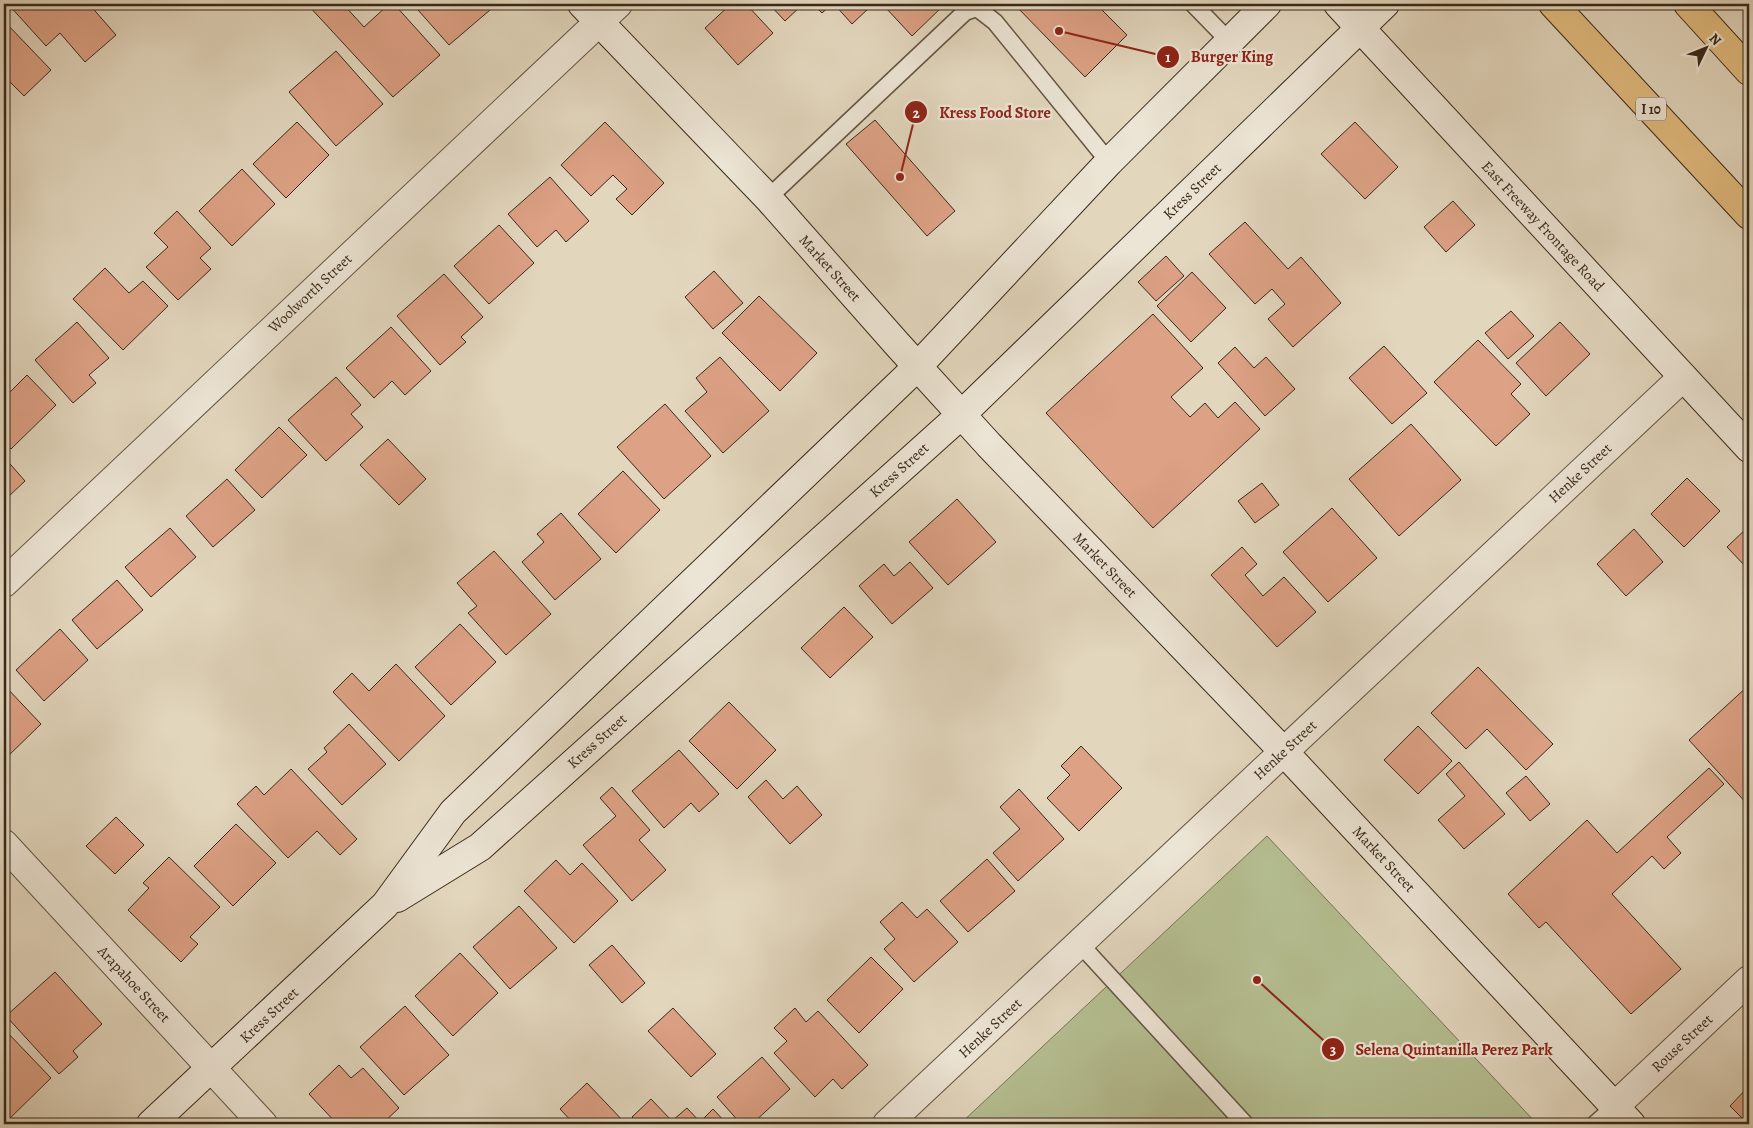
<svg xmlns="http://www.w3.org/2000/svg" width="1753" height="1128" font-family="Alegreya,serif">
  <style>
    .green { fill: #b4bd90; stroke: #767355 }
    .building { fill: #dda185; stroke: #39291a }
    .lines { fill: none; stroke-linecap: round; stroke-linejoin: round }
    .lane-casing { stroke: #635443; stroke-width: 19 }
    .street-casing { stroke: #635443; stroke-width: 30 }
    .secondary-casing { stroke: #39291a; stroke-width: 30 }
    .highway-casing { stroke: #39291a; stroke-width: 30 }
    .lane { stroke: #ece4d4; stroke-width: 16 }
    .street { stroke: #ece4d4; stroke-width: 28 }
    .secondary { stroke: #ece4d4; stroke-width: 28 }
    .highway { stroke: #e1bb7e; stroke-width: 28 }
    .labels { text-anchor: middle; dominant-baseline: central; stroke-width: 4.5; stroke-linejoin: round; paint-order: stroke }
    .shield { fill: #ece4d4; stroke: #6f6152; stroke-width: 1 }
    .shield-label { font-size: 14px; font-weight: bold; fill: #39291a }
    .street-label { font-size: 15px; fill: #39291a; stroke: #ece4d4 }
    .leader { fill: none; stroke: #8f2418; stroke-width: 2 }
    .callout-dot { fill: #8f2418; stroke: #ece4d4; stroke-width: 2 }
    .mark-label { font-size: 15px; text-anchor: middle; font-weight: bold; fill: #fff }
    .callout-label { font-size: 16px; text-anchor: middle; font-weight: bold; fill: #8f2418; stroke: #ece4d4; stroke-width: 4.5; stroke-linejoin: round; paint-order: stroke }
  </style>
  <rect width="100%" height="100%" fill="#e2d6bd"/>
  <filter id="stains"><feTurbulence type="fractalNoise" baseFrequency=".004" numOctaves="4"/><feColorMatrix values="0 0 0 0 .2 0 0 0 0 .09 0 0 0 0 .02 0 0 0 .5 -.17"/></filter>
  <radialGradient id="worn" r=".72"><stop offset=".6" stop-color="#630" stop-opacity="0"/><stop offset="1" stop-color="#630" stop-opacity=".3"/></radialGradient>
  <polygon class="green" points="1267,836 1537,1124 960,1124"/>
  <g class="building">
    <polygon points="8,4 89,4 116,35 85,62 60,33 46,46"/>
    <polygon points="307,4 343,4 364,27 389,4 394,4 440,55 393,97"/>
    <polygon points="425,4 497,4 449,45 418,10"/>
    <polygon points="731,4 746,4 773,33 738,65 705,28"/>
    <polygon points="769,4 803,4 785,21"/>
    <polygon points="813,4 832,4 822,13"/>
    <polygon points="834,4 867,4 870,7 852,24"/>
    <polygon points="889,4 945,4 912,36 885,7"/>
    <polygon points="1014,4 1096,4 1127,35 1085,77"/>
    <polygon points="4,21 51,70 24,96 7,79 4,82"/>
    <polygon points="336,51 383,104 336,146 289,92"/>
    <polygon points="875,120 955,211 927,236 846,144"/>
    <polygon points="297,122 329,155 286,198 253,164"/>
    <polygon points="605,122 664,183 632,215 616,199 627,189 613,175 591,196 561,165"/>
    <polygon points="1355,122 1398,167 1365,199 1321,154"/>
    <polygon points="242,169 275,204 232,246 199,211"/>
    <polygon points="550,177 589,221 566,242 556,230 537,247 508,214"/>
    <polygon points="1453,201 1475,225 1446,252 1424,227"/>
    <polygon points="177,211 211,248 200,258 211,269 178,300 146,267 168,247 154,233"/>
    <polygon points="1245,222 1288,269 1301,257 1341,303 1293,347 1268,319 1285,304 1272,289 1255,304 1209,254"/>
    <polygon points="499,225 534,263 489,304 454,266"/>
    <polygon points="1166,256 1184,276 1156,301 1138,282"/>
    <polygon points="105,268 129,293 143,281 168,306 123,350 73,299"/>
    <polygon points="714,271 743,303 713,329 685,297"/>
    <polygon points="1192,272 1226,308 1191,342 1157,306"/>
    <polygon points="444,274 483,317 461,337 466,342 440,365 397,316"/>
    <polygon points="759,296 817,353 780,391 722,333"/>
    <polygon points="1511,311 1534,336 1508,359 1485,333"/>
    <polygon points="1153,314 1203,368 1171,397 1190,417 1205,403 1218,418 1235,402 1260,429 1153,528 1046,413"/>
    <polygon points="77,322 109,358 89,375 96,383 73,403 35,360"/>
    <polygon points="1560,322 1590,354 1546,396 1516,363"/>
    <polygon points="391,327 431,371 405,395 392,381 374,398 346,368"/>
    <polygon points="1478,340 1521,384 1511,394 1530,414 1496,446 1434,382"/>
    <polygon points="1384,346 1427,393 1392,424 1349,378"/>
    <polygon points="1235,347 1254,368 1266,357 1295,389 1265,416 1218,363"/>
    <polygon points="720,357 769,411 723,453 685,411 707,392 696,378"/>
    <polygon points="27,375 56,405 11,449 4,442 4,398"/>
    <polygon points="336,377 361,405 351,414 363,427 326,461 288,420"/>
    <polygon points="665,404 711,456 664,499 617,447"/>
    <polygon points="1411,424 1461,480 1399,536 1349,479"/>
    <polygon points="279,427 307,455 262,498 235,470"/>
    <polygon points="388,439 426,479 399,505 360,465"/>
    <polygon points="4,457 25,481 7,498 4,494"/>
    <polygon points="623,471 660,510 616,553 578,514"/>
    <polygon points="1687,478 1720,511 1684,547 1651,514"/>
    <polygon points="227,479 255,510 213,547 186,516"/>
    <polygon points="1262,483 1279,505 1255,523 1238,501"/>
    <polygon points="957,499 996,542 948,585 909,542"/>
    <polygon points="1332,508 1377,558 1328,602 1283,552"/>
    <polygon points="561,513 601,559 555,600 522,562 544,542 537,534"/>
    <polygon points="1749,526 1749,566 1747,568 1727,547"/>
    <polygon points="170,528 196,557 151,597 125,567"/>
    <polygon points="1634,529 1663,562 1626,596 1597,564"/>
    <polygon points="1242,547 1257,564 1245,575 1263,596 1284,577 1316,612 1277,647 1211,575"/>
    <polygon points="494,551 551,614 506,655 468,613 477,606 457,583"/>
    <polygon points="910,562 933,588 892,624 859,586 884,564 894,576"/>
    <polygon points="117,580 143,610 97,649 72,620"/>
    <polygon points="844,607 873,637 830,678 801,648"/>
    <polygon points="460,624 496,662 451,705 415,667"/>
    <polygon points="60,629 88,660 44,701 16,670"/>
    <polygon points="396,664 445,716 399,761 333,692 352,673 369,691"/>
    <polygon points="1478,667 1553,744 1526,770 1487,729 1466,749 1431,713"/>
    <polygon points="4,685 41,724 4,760"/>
    <polygon points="1749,685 1749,806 1689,740"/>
    <polygon points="729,702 776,750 737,789 689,741"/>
    <polygon points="349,724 386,764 342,805 308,769 327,752 324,748"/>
    <polygon points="1418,726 1452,761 1418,794 1384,760"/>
    <polygon points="1081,746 1122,788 1079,831 1047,798 1070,775 1061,766"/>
    <polygon points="679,750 719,794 699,812 691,803 664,828 632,791"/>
    <polygon points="1459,762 1505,814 1464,849 1438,820 1465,796 1446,774"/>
    <polygon points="1709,768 1724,784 1667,837 1681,853 1664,869 1652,856 1612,894 1681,969 1631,1014 1546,922 1539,928 1508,894 1587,820 1617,853"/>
    <polygon points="291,769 357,839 340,855 317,831 288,858 237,804 256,786 264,795"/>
    <polygon points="1526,776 1550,804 1530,821 1506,793"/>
    <polygon points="766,780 783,799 797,786 822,815 790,844 748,797"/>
    <polygon points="612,787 650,830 639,840 666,870 632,901 583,845 616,816 600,798"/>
    <polygon points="1019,789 1064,839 1018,881 993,853 1020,829 1000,807"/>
    <polygon points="116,817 144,845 115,874 86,846"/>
    <polygon points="236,824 276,863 233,906 194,866"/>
    <polygon points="169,857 220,907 190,937 198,944 181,962 128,910 149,888 143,883"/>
    <polygon points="987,859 1015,891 968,932 940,901"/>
    <polygon points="556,860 570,875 582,863 618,901 574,943 524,891"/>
    <polygon points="902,902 917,918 927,909 958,942 914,982 884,949 895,939 880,922"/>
    <polygon points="519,906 557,948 510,989 473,947"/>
    <polygon points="612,945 645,983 622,1003 589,965"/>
    <polygon points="460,953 498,993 453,1036 415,996"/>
    <polygon points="871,957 903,989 859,1033 827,1000"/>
    <polygon points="55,972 102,1024 73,1051 78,1057 59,1074 6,1016"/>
    <polygon points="405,1006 449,1055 404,1095 360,1047"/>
    <polygon points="673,1008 716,1054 691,1077 648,1031"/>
    <polygon points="795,1008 806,1022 818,1011 868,1065 842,1089 833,1079 815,1097 774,1053 787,1041 774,1028"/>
    <polygon points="4,1029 51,1078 4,1124"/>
    <polygon points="762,1057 790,1089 752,1124 741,1124 717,1097"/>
    <polygon points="339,1065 351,1078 363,1068 399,1108 382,1124 337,1124 309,1094"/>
    <polygon points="587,1083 626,1124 574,1124 560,1109"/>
    <polygon points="1749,1086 1749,1124 1748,1124 1730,1106"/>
    <polygon points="651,1099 672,1121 687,1108 700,1122 713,1109 727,1124 639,1124 632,1117"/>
  </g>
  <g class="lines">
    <defs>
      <g id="lane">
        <polyline points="1193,4 1229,41"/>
        <polyline points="768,198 965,12 977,8 995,22 1109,162"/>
        <polyline points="1079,943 1245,1124"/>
        <polyline points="1595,1124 1614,1107"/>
      </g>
      <g id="street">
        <polyline points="4,583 618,4"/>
        <polyline points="4,844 263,1124"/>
        <polyline points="1614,1107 1749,980"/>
        <polyline points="887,1124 1683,377"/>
      </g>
      <g id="secondary">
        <polyline points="582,4 768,198 897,344 989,445 1284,752 1631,1124"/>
        <polyline points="1338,4 1749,448"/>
        <polyline points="397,898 480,847 962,414 1385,4"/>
        <polyline points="151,1124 385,905 453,812 918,366 1109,162 1267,4"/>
      </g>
      <g id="highway">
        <polyline points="1553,4 1749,215"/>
        <polyline points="1688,4 1749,71"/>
      </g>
    </defs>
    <use href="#lane" class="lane-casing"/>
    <use href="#street" class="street-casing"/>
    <use href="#secondary" class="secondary-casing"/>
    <use href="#highway" class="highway-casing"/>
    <use href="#lane" class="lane"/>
    <use href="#street" class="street"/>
    <use href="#secondary" class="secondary"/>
    <use href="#highway" class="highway"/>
  </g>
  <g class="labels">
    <rect class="shield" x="1636" y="97.5" width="30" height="23" rx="4"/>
    <g class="shield-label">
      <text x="1651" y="109">I 10</text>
    </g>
    <g class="street-label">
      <text transform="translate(1192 191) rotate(-44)">Kress Street</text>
      <text transform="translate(1543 226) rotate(47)">East Freeway Frontage Road</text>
      <text transform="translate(830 268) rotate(48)">Market Street</text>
      <text transform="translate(310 293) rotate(-43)">Woolworth Street</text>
      <text transform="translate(899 470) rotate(-42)">Kress Street</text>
      <text transform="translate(1580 473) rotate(-43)">Henke Street</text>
      <text transform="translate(1105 565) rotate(46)">Market Street</text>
      <text transform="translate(597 741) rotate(-42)">Kress Street</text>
      <text transform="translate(1285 750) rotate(-43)">Henke Street</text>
      <text transform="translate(1384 859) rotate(47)">Market Street</text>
      <text transform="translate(134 984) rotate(47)">Arapahoe Street</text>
      <text transform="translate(269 1015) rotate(-43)">Kress Street</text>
      <text transform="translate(990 1028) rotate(-43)">Henke Street</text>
      <text transform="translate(1682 1043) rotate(-43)">Rouse Street</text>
    </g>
  </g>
  <path class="leader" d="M1059 31L1168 57M900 177L916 112M1257 980L1333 1049"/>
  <g class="callout-dot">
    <circle cx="1059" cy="31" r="5"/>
    <circle cx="900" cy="177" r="5"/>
    <circle cx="1257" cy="980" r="5"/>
    <circle cx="1168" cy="57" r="12"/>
    <circle cx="916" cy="112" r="12"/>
    <circle cx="1333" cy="1049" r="12"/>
  </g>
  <g class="mark-label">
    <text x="1168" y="62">1</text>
    <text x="916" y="118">2</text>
    <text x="1333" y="1055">3</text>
  </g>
  <g class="callout-label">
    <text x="1232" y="62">Burger King</text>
    <text x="995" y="118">Kress Food Store</text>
    <text x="1454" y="1055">Selena Quintanilla Perez Park</text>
  </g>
  <rect width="1753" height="1128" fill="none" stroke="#e2d6bd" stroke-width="20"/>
  <rect x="5" y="5" width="1743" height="1118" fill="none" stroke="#39291a" stroke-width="2.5"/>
  <rect x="10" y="10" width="1733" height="1108" fill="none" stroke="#39291a"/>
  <g transform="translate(1706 48) rotate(47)" stroke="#ece4d4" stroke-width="4" paint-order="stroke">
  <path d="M0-4L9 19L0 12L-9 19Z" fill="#39291a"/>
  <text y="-8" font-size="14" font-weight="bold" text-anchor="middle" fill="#39291a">N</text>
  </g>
  <rect width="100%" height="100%" filter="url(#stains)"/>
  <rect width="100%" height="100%" fill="url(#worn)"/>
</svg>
